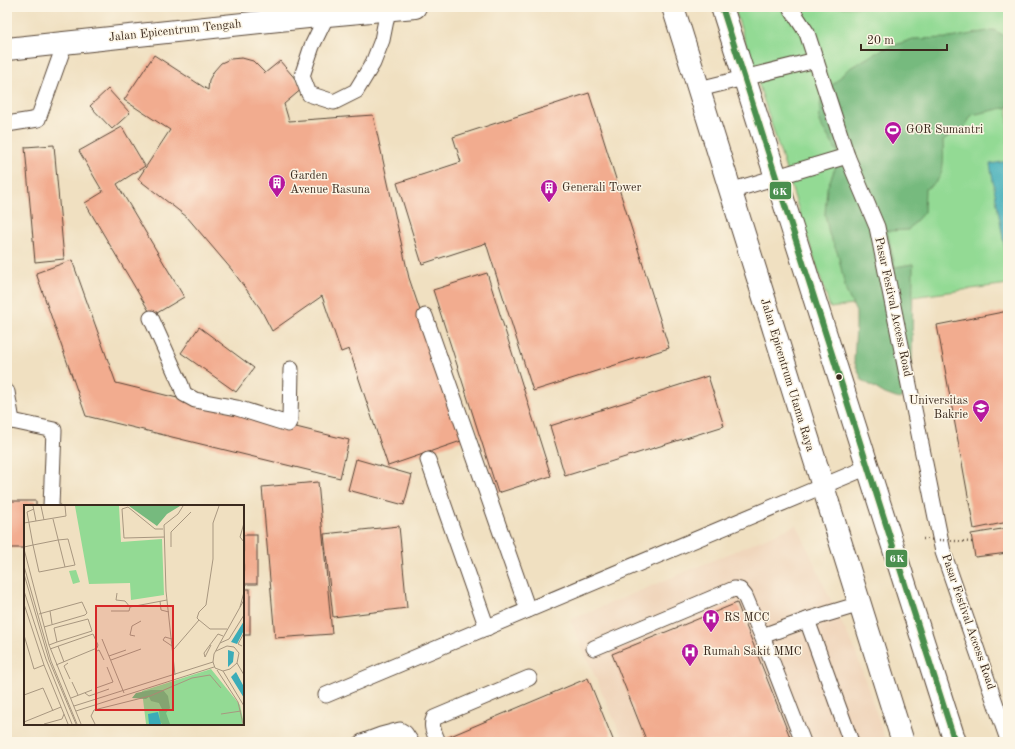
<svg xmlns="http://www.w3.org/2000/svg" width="1015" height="749" font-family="'Old Standard TT',serif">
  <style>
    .built { fill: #f0d6bc }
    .green { fill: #93da94; stroke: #678259 }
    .forest { fill: #76ba7e; stroke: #58724e }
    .water { fill: #3bacb8; stroke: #3b6b6b }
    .building { fill: #f2ac8f }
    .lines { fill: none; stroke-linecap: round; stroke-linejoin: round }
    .lane-casing { stroke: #564536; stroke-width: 17 }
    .street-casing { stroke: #564536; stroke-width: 24 }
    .secondary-casing { stroke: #564536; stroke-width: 24 }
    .lane { stroke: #fff; stroke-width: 15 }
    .street { stroke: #fff; stroke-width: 22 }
    .secondary { stroke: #fff; stroke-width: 22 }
    .path-bridge { stroke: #564536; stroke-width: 2.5; stroke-dasharray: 1 3; stroke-linecap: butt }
    .bus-1-casing { stroke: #fcf5e5; stroke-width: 9 }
    .bus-1 { stroke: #4a8f4e; stroke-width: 6 }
    .bus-dot { fill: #3b2a1e; stroke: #fcf5e5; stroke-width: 1.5 }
    .labels { text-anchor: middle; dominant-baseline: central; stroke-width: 3; stroke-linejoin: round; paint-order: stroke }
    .street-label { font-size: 12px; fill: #3b2a1e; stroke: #fcf5e5 }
    .poi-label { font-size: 12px; fill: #3b2a1e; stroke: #fcf5e5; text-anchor: start }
    .inset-road { fill: none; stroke: #a89780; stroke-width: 1 }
    .view { fill: #d62828; fill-opacity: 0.15; stroke: #d62828; stroke-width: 2 }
    .inset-edge { fill: none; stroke: #3b2a1e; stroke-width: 2 }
    .line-badge { stroke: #fcf5e5; stroke-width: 1.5 }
    .badge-label { font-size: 11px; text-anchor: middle; font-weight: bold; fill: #fff }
  </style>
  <rect width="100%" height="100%" fill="#fcf5e5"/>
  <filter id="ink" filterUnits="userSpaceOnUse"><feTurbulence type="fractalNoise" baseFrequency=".025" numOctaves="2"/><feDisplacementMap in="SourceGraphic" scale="8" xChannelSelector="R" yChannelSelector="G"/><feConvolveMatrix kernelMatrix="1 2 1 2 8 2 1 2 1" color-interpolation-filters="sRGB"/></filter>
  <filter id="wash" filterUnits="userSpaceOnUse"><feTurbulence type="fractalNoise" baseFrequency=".012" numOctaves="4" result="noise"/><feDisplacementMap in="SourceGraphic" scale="16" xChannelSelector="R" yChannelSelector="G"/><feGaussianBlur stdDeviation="0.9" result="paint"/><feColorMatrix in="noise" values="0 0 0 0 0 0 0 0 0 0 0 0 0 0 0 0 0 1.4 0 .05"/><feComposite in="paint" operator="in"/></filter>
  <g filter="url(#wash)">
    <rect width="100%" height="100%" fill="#f0e0c1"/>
    <polygon class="built" points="797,525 836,612 854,647 886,742 624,742 570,620"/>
    <polygon class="green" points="734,7 1008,7 1008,284 830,308"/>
    <path class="forest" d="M994 30 1008 38V107L972 115 961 133 949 136 943 140C943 153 946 171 936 182 933 185 929 187 925 189L924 212 908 230 887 231 895 267 913 264 912 362 906 385 902 397 899 399 885 394 862 380 854 361 856 327V312L846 291 838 254 829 234 825 214 827 188 840 156 819 122 821 97 848 69 883 49 913 39 950 38Z"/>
    <polygon class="water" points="1008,161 1008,267 990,164"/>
    <g id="blocks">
      <g class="building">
        <polygon points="154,55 208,90 209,80 214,71 221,63 230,59 242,58 253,61 265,73 280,61 303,88 284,104 289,121 373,115 409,278 464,440 388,466 349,349 341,352 322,296 272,331 260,308 232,270 187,217 138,179 170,130 124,100"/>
        <polygon points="108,89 130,113 112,129 90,106"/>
        <polygon points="589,93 669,348 533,391 486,243 422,264 397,183 461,162 453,137"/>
        <polygon points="122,127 145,166 117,184 184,297 152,316 85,203 103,192 79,151"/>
        <polygon points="54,145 64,259 35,262 25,147"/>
        <polygon points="72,260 116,383 349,440 340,478 86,416 36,273"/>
        <polygon points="487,273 551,476 498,493 433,290"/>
        <polygon points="1008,311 1008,522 974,529 937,325"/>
        <polygon points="199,327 254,368 236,392 181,353"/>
        <polygon points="708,376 724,426 565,476 550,426"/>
        <polygon points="356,459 412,475 404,505 348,490"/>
        <polygon points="318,482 332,634 275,638 262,487"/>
        <polygon points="7,501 36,501 36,506 25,506 25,548 7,548"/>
        <polygon points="399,526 407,608 333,617 324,534"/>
        <polygon points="1008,528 1008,553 975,557 971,534"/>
        <rect x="243" y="535" width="14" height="49"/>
        <rect x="243" y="589" width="7" height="46"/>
        <polygon points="737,603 792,742 647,742 612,654"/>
        <polygon points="588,678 614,742 447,742 446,738"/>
      </g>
    </g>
  </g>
  <g filter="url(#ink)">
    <use href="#blocks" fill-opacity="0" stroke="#564536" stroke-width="1"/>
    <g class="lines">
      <defs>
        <g id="lane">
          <polyline points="790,7 807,33 847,156 877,227 943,552 1008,740"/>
          <polyline points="327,15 312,46 302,76 309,94 334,102 356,91 373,63 382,40 388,10"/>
          <polyline points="699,89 816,60"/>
          <polyline points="7,124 38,119 65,43"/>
          <polyline points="730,191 847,156"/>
          <polyline points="425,316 528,610"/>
          <polyline points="151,318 181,385 184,394 195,400 237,408 288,424 290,420 291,369"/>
          <polyline points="7,392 12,421"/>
          <polyline points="12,421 54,430 51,506"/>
          <polyline points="428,460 487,628"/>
          <polyline points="807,620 851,742"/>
          <polyline points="762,636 807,620 860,604"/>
          <polyline points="594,648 734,589 740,590 745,596 762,636 803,742"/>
          <polyline points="326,695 868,467"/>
          <polyline points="362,742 381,735 400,730 405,733 411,742"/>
          <path d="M438 742C435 734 430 727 434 718L529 678"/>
        </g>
        <polyline id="street" points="7,49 327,15 415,7"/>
        <g id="secondary">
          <path d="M673 7C749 252 826 497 903 742"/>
          <polyline points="722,7 955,742"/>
        </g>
      </defs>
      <use href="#lane" class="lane-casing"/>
      <use href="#street" class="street-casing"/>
      <use href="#secondary" class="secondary-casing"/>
      <use href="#lane" class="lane"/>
      <use href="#street" class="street"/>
      <use href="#secondary" class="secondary"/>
      <polyline class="path-bridge" points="923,539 972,542"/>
      <defs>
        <polyline id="bus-1" points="722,7 955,742"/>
      </defs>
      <use href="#bus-1" class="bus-1-casing"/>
      <use href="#bus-1" class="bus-1"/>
    </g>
  </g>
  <defs>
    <symbol id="stadium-pin" viewBox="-11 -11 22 30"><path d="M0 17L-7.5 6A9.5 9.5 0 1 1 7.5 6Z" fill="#b5179e" stroke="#fcf5e5"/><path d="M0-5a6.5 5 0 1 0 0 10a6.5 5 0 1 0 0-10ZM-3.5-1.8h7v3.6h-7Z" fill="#fff"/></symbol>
    <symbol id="building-pin" viewBox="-11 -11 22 30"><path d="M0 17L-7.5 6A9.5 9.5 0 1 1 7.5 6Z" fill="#b5179e" stroke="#fcf5e5"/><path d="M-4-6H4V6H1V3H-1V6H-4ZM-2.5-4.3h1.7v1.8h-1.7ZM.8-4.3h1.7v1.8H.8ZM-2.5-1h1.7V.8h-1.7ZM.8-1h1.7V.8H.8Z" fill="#fff"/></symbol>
    <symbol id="university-pin" viewBox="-11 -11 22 30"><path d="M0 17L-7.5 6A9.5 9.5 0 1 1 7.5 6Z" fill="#b5179e" stroke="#fcf5e5"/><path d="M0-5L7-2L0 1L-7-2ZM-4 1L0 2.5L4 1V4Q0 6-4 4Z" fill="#fff"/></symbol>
    <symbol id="hospital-pin" viewBox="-11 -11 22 30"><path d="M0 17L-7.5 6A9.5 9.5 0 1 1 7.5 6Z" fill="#b5179e" stroke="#fcf5e5"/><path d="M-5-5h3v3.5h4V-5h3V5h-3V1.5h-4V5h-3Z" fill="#fff"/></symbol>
  </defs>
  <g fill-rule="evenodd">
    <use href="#stadium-pin" x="883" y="120" width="20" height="27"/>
    <use href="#building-pin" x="267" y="173" width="20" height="27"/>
    <use href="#building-pin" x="539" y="178" width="20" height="27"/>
    <use href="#university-pin" x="971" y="398" width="20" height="27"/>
    <use href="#hospital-pin" x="701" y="608" width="20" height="27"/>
    <use href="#hospital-pin" x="680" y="642" width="20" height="27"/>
  </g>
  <circle class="bus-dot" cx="839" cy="377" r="3.5"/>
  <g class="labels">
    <g class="street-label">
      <text transform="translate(175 31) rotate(-6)">Jalan Epicentrum Tengah</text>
      <text transform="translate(893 307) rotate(78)">Pasar Festival Access Road</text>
      <text transform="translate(787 375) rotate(73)">Jalan Epicentrum Utama Raya</text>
      <text transform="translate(968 622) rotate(71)">Pasar Festival Access Road</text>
    </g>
    <g class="poi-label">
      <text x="906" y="130">GOR Sumantri</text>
      <text x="290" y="176">Garden<tspan x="290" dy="14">Avenue Rasuna</tspan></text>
      <text x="562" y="188">Generali Tower</text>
      <text x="968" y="401" text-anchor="end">Universitas<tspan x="968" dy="14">Bakrie</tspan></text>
      <text x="724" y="618">RS MCC</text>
      <text x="703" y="652">Rumah Sakit MMC</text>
    </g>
  </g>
  <g transform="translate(24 505)">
    <rect width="220" height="220" fill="#f0e0c1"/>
    <path d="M51 1H95L97 37 138 34 140 90 107 95 106 78 65 79ZM52 65 56 77 49 79 45 66ZM187 164 216 200 220 219H122L118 186Z" fill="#93da94"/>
    <path d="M105 1H156L143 9 133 21ZM127 185H139L144 191 146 203 142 208 146 219H138L136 217 135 206 138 204 135 198 127 196 125 192 122 194 108 193 112 188Z" fill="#76ba7e"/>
    <path d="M220 116V125L213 139 207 137ZM204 145 210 147 209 157 204 162ZM212 167 220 182V193L207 172ZM134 207 137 219H125L124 209Z" fill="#3bacb8"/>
    <path class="inset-road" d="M9 1 12 16M17 1 20 15M29 14 41 62M0 18 42 11 41 1M220 18 216 32 220 37M139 24H131L104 2 98 4 100 33 140 32M0 42 9 40 34 35 44 34 51 60 15 67 9 40 3 7 10 4M147 42V27L167 7M220 42V57M0 44 25 140 57 219M0 61 27 156 53 219M0 69 25 155 52 219M0 86 22 154 48 219M93 88 92 95 101 96 106 102M136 96 137 105 145 107M0 99 20 160 44 219M216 102 220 87M26 106 28 119M87 106H105L106 102 143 95M15 109 58 97 63 108 61 110 20 122M175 115 173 113 175 107 182 100 189 54V18L195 1M175 115 186 124H203M0 130 10 164 20 160M111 131 106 130 108 121 117 116M78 134 100 188M148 134 141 132 139 135 148 141M196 138 205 134 220 110M25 140 33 137 30 123 64 114 68 126 33 137M187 140 181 152 180 148 194 129 199 131M34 141 40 157M218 141 214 139 220 128M26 144 69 129 74 140 73 143 32 160M150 144 175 115M192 146 203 141 210 142 215 148 213 158 206 164 199 166 191 163 189 157 190 149 196 138 220 95M71 147 75 145 80 155M85 151 102 145M87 155 117 144M44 158 40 161 46 174M213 158 220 170M193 165 214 197 219 219M199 166 220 201M151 170 142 86 140 20 154 9 159 1M48 177 54 190M72 183 89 177 83 162M61 188 65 191 85 184M0 190 19 183 29 206M47 193 68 185M50 201 189 157M52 206 190 162M197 209 217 206M0 217 37 202M20 219 38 214 40 209M71 219 67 211 70 205 126 191 168 173 186 170 197 183"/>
    <path class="view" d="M72 101H149V205H72Z"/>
    <rect width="220" height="220" class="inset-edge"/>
  </g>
  <g class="line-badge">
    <rect x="769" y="181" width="23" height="19" rx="4" fill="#4a8f4e"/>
    <rect x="885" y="549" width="23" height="19" rx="4" fill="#4a8f4e"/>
  </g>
  <g class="badge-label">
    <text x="780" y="195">6K</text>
    <text x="897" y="562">6K</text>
  </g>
  <rect width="1015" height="749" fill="none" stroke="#fcf5e5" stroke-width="24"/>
  <path d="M861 44v6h86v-6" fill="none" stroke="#3b2a1e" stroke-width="2"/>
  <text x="867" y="44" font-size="12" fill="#3b2a1e" stroke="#fcf5e5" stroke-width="3" paint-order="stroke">20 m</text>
</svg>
